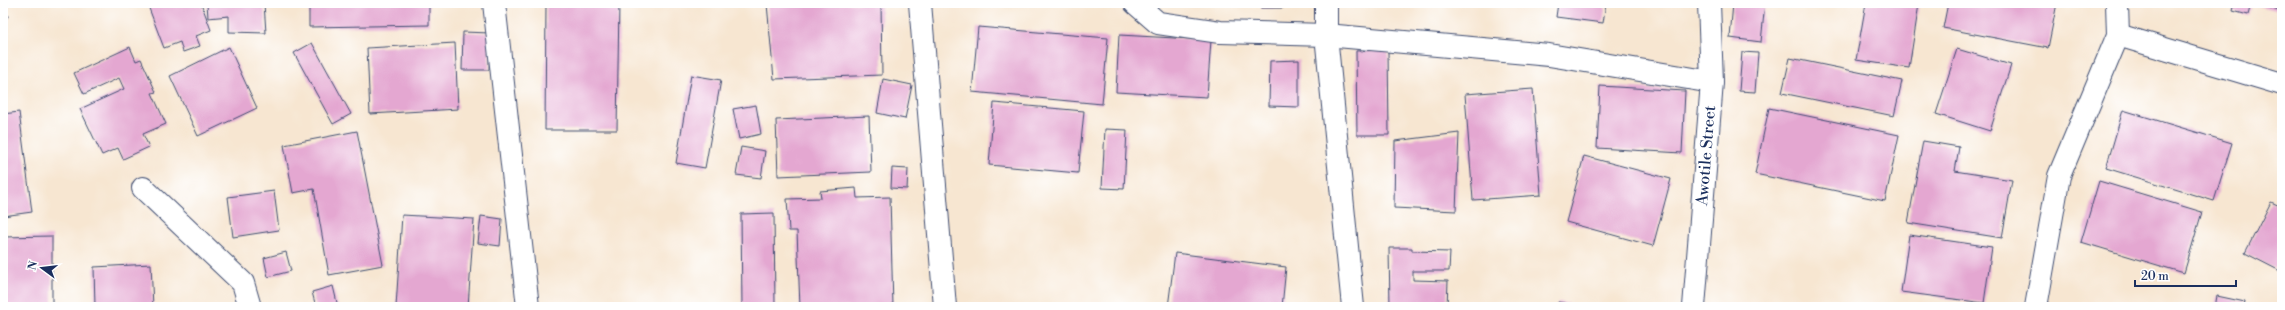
<svg xmlns="http://www.w3.org/2000/svg" width="2285" height="310" font-family="'Libre Bodoni',serif">
  <style>
    .building { fill: #e4a7d1 }
    .lines { fill: none; stroke-linecap: round; stroke-linejoin: round }
    .minor-casing { stroke: #3c4a6f; stroke-width: 24 }
    .minor { stroke: #fff; stroke-width: 22 }
    .labels { text-anchor: middle; dominant-baseline: central; stroke-width: 4; stroke-linejoin: round; paint-order: stroke }
    .street-label { font-size: 16px; fill: #1b2f5e; stroke: #fff }
  </style>
  <rect width="100%" height="100%" fill="#fff"/>
  <filter id="ink" filterUnits="userSpaceOnUse"><feTurbulence type="fractalNoise" baseFrequency=".025" numOctaves="2"/><feDisplacementMap in="SourceGraphic" scale="8" xChannelSelector="R" yChannelSelector="G"/><feConvolveMatrix kernelMatrix="1 2 1 2 8 2 1 2 1" color-interpolation-filters="sRGB"/></filter>
  <filter id="wash" filterUnits="userSpaceOnUse"><feTurbulence type="fractalNoise" baseFrequency=".012" numOctaves="4" result="noise"/><feDisplacementMap in="SourceGraphic" scale="16" xChannelSelector="R" yChannelSelector="G"/><feGaussianBlur stdDeviation="0.9" result="paint"/><feColorMatrix in="noise" values="0 0 0 0 0 0 0 0 0 0 0 0 0 0 0 0 0 1.4 0 .05"/><feComposite in="paint" operator="in"/></filter>
  <g filter="url(#wash)">
    <rect width="100%" height="100%" fill="#f7e6d1"/>
    <g id="blocks">
      <g class="building">
        <polygon points="3,3 5,3 8,17 3,18"/>
        <polygon points="147,3 201,3 211,30 196,36 200,46 183,52 180,42 164,48"/>
        <polygon points="207,3 264,3 266,33 229,32 229,16 208,18"/>
        <polygon points="309,3 429,3 429,25 309,27"/>
        <polygon points="546,3 619,3 617,130 545,130"/>
        <polygon points="881,3 882,75 774,79 767,4"/>
        <polygon points="976,3 989,3 989,4 976,7"/>
        <rect x="1261" y="3" width="22" height="5"/>
        <polygon points="1558,3 1606,3 1603,23 1556,17"/>
        <polygon points="1733,3 1765,3 1761,42 1730,38"/>
        <polygon points="1866,3 1919,4 1909,68 1856,60"/>
        <polygon points="1948,3 2057,3 2048,48 1943,28"/>
        <polygon points="2235,3 2281,3 2279,11 2251,4 2248,15 2233,11"/>
        <polygon points="978,27 1108,38 1102,104 972,92"/>
        <polygon points="463,32 490,33 489,70 462,70"/>
        <polygon points="1119,35 1211,40 1207,97 1116,92"/>
        <polygon points="312,43 351,114 333,124 294,53"/>
        <polygon points="455,43 458,109 370,114 367,48"/>
        <polygon points="130,47 136,61 141,59 156,92 152,93 166,124 143,134 149,147 123,159 118,148 102,155 80,109 124,89 119,78 84,94 74,73"/>
        <polygon points="229,47 257,108 198,136 170,76"/>
        <polygon points="1957,49 2011,65 1990,131 1936,114"/>
        <polygon points="1388,50 1389,135 1357,135 1356,51"/>
        <polygon points="1742,52 1758,53 1755,92 1739,91"/>
        <polygon points="1790,58 1902,81 1894,116 1782,93"/>
        <polygon points="1299,60 1299,107 1269,106 1270,61"/>
        <polygon points="691,75 721,80 705,168 676,163"/>
        <polygon points="883,79 912,85 905,119 877,113"/>
        <polygon points="1600,86 1685,91 1682,153 1597,148"/>
        <polygon points="1533,89 1541,195 1473,200 1465,94"/>
        <polygon points="994,103 1084,111 1078,173 989,165"/>
        <polygon points="756,105 761,134 739,139 733,109"/>
        <polygon points="1769,108 1899,135 1885,201 1755,174"/>
        <polygon points="2123,110 2232,143 2214,201 2106,168"/>
        <polygon points="19,112 32,212 3,216 3,114"/>
        <polygon points="869,116 871,172 778,176 776,120"/>
        <polygon points="1105,129 1127,130 1124,189 1102,188"/>
        <polygon points="357,131 383,265 329,275 314,189 293,193 284,145"/>
        <polygon points="1459,133 1456,211 1394,208 1395,141"/>
        <polygon points="1923,141 1959,147 1955,171 2012,180 2002,238 1908,223"/>
        <polygon points="741,147 765,151 761,178 736,175"/>
        <polygon points="1584,156 1671,179 1653,246 1566,222"/>
        <polygon points="892,168 908,169 907,189 891,188"/>
        <polygon points="2099,181 2202,212 2184,273 2081,242"/>
        <polygon points="856,188 857,198 890,197 893,307 800,307 797,231 789,231 787,199 821,198 820,191"/>
        <polygon points="274,191 279,230 233,237 228,197"/>
        <polygon points="2271,202 2282,207 2282,272 2245,253"/>
        <polygon points="774,213 775,307 742,307 741,214"/>
        <polygon points="402,215 474,219 468,307 396,307"/>
        <polygon points="481,216 502,219 500,246 478,243"/>
        <polygon points="1909,235 1992,247 1984,303 1901,292"/>
        <polygon points="52,236 52,307 3,307 3,237"/>
        <polygon points="1389,248 1412,248 1412,251 1450,252 1449,271 1413,271 1413,280 1448,281 1447,307 1390,307"/>
        <polygon points="286,252 291,271 268,277 264,258"/>
        <polygon points="1175,253 1286,267 1282,307 1168,307"/>
        <polygon points="151,264 153,307 95,307 94,267"/>
        <polygon points="333,286 338,307 316,307 312,292"/>
        <polygon points="2217,296 2245,302 2244,307 2215,307"/>
        <polygon points="1558,302 1582,306 1582,307 1557,307"/>
      </g>
    </g>
  </g>
  <g filter="url(#ink)">
    <use href="#blocks" fill-opacity="0" stroke="#3c4a6f" stroke-width="1"/>
    <g class="lines">
      <defs>
        <g id="minor">
          <polyline points="494,3 528,307"/>
          <polyline points="920,3 945,307"/>
          <polyline points="1135,3 1158,23 1220,32 1326,35 1549,55 1712,82"/>
          <polyline points="1326,3 1326,35 1353,307"/>
          <polyline points="2118,35 2282,84"/>
          <polyline points="143,188 243,283 250,307"/>
          <path id="s1" d="M1694 307 1712 82 1709 3"/>
          <polyline points="2036,307 2059,176 2118,35 2117,3"/>
        </g>
      </defs>
      <use href="#minor" class="minor-casing"/>
      <use href="#minor" class="minor"/>
    </g>
  </g>
  <g class="labels">
    <g class="street-label">
      <text stroke="none"><textPath href="#s1" startOffset="152">Awotile Street</textPath></text>
    </g>
  </g>
  <rect width="2285" height="310" fill="none" stroke="#fff" stroke-width="16"/>
  <g transform="translate(42 268) rotate(285)" stroke="#ffffff" stroke-width="3" paint-order="stroke">
  <path d="M0-3L7 15L0 10L-7 15Z" fill="#1b2f5e"/>
  <text y="-6" font-size="11" font-weight="bold" text-anchor="middle" fill="#1b2f5e">N</text>
  </g>
  <path d="M2135 280v6h101v-6" fill="none" stroke="#1b2f5e" stroke-width="2"/>
  <text x="2141" y="280" font-size="12" fill="#1b2f5e" stroke="#ffffff" stroke-width="3" paint-order="stroke">20 m</text>
</svg>
